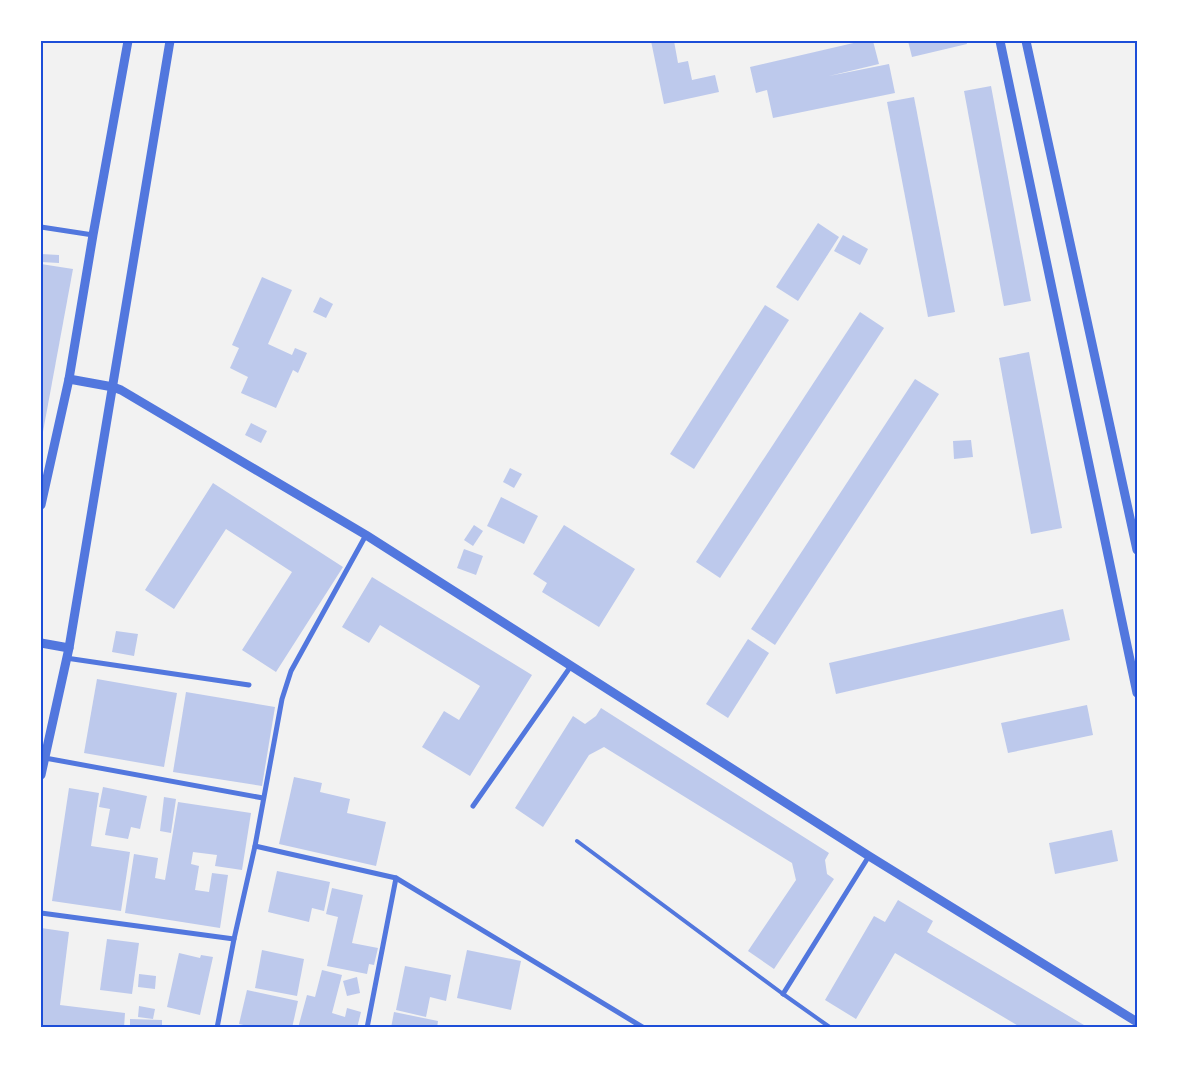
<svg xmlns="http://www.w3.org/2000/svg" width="1178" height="1069" font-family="'PT Sans',sans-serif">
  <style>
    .building { fill: #bdc9ec }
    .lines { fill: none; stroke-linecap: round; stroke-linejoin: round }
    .service { stroke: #5277de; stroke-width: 4 }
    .minor { stroke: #5277de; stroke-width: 5 }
    .tertiary { stroke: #5277de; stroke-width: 9 }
    .neatline { fill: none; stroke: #1d4ed8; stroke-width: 2 }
  </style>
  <rect width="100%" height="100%" fill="#f2f2f2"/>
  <g class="building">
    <polygon points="651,41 674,41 678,63 688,61 692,80 715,75 719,92 664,104"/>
    <polygon points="862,41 873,41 879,64 829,76 889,64 895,93 773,118 767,90 756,93 750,67"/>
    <polygon points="908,41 966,41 967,44 912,57"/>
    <polygon points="991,86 1031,301 1004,306 964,91"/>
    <polygon points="914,97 955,312 928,317 887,102"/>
    <polygon points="818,223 839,237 798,301 776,287"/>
    <polygon points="843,235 868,249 860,265 834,251"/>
    <polygon points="41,254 59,255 59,263 41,262"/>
    <polygon points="41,264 73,269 42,437 41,437"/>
    <polygon points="262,277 292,290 268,344 292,355 295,348 307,353 298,373 293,370 276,408 241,393 248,377 230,368 239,348 232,345"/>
    <polygon points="320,297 333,304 326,318 313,312"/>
    <polygon points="765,305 789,320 694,469 670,454"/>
    <polygon points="860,312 884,328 720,578 696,562"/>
    <polygon points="1029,352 1062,528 1031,534 999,358"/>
    <polygon points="915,379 939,394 775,645 751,629"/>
    <polygon points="251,423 267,431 261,443 245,435"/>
    <polygon points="971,440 973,457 954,459 953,441"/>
    <polygon points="510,468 522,474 514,488 503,482"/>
    <polygon points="213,483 343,567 276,672 242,650 292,572 226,529 174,609 145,590"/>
    <polygon points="501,497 538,516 524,544 487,526"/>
    <polygon points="474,525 483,531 473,546 464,540"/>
    <polygon points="564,525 635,569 599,627 542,592 547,583 533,574"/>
    <polygon points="464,549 483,556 476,575 457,568"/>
    <polygon points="372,577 532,675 470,776 422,747 444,711 459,720 480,686 380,625 369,643 342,627"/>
    <polygon points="1063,609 1070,640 836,694 829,663"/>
    <polygon points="116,631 138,634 134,656 112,652"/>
    <polygon points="748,639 769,653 728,718 706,704"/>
    <polygon points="97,679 177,693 164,767 84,753"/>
    <polygon points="186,692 275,707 262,786 173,772"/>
    <polygon points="1087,705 1093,735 1008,753 1001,723"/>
    <polygon points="601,708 829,853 825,860 827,874 834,879 774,969 748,951 796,880 792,863 604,747 589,755 543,827 515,808 573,716 585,724 596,716"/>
    <polygon points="294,777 322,783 320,792 350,799 347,813 386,822 376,866 279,844"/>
    <polygon points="103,787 147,796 140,829 131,827 128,839 105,835 110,809 99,807"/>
    <polygon points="69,788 99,793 91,846 130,852 121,911 52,901"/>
    <polygon points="164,797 176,799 171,833 160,831"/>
    <polygon points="178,802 251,813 242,870 215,866 217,855 193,852 191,864 199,866 195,890 209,892 212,873 228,875 220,928 125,913 134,854 158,858 155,878 165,880"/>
    <polygon points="1112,830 1118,861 1055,874 1049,843"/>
    <polygon points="277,871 330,882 324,911 312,908 309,922 268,912"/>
    <polygon points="332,888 363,895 352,943 378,948 374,965 369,964 367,974 327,966 338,917 326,914"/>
    <polygon points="898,900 933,921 927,932 1089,1028 1022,1028 895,953 856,1019 825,1000 874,916 885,922"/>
    <polygon points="41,928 69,932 60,1005 125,1013 124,1028 41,1028"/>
    <polygon points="107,939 139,943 132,994 100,990"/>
    <polygon points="262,950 304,959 297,996 255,988"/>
    <polygon points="467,950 521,961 511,1010 457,998"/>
    <polygon points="179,953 200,958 201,955 213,957 200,1015 167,1007"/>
    <polygon points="405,966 451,975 446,1001 430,997 426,1017 396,1010"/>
    <polygon points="322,970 342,975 332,1013 345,1017 347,1008 361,1012 357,1028 298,1028 307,995 315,997"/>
    <polygon points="139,974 156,976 155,989 138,987"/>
    <polygon points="357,977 360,993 347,996 343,981"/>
    <polygon points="247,990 298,1001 292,1028 257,1028 239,1024"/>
    <polygon points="139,1006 155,1009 153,1019 138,1017"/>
    <polygon points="394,1012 438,1021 437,1028 391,1028"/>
    <polygon points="130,1019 162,1020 162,1028 130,1028"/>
  </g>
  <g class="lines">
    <polyline class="service" points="577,841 783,994 831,1028"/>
    <g class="minor">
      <polyline points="41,227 93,235"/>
      <polyline points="66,658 249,685"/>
      <polyline points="45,758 263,798"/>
      <polyline points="473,806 571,666"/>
      <polyline points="255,846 396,878 644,1028"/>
      <polyline points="41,913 234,939"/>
      <polyline points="783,994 869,856"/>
      <polyline points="217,1028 234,939 255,846 282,699 291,671 366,535"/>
      <polyline points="367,1028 396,878"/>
    </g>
    <g class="tertiary">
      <polyline points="1000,41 1137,693"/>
      <polyline points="1026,41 1137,550"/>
      <polyline points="69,379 113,387 121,390 366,535 869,856 1137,1022"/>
      <polyline points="41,505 69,379 93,235 128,41"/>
      <polyline points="41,643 69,648"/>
      <polyline points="41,775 69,648 170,41"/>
    </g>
  </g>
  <rect width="1178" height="1069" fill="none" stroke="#ffffff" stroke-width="85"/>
  <rect x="42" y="42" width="1094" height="984" class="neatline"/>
</svg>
